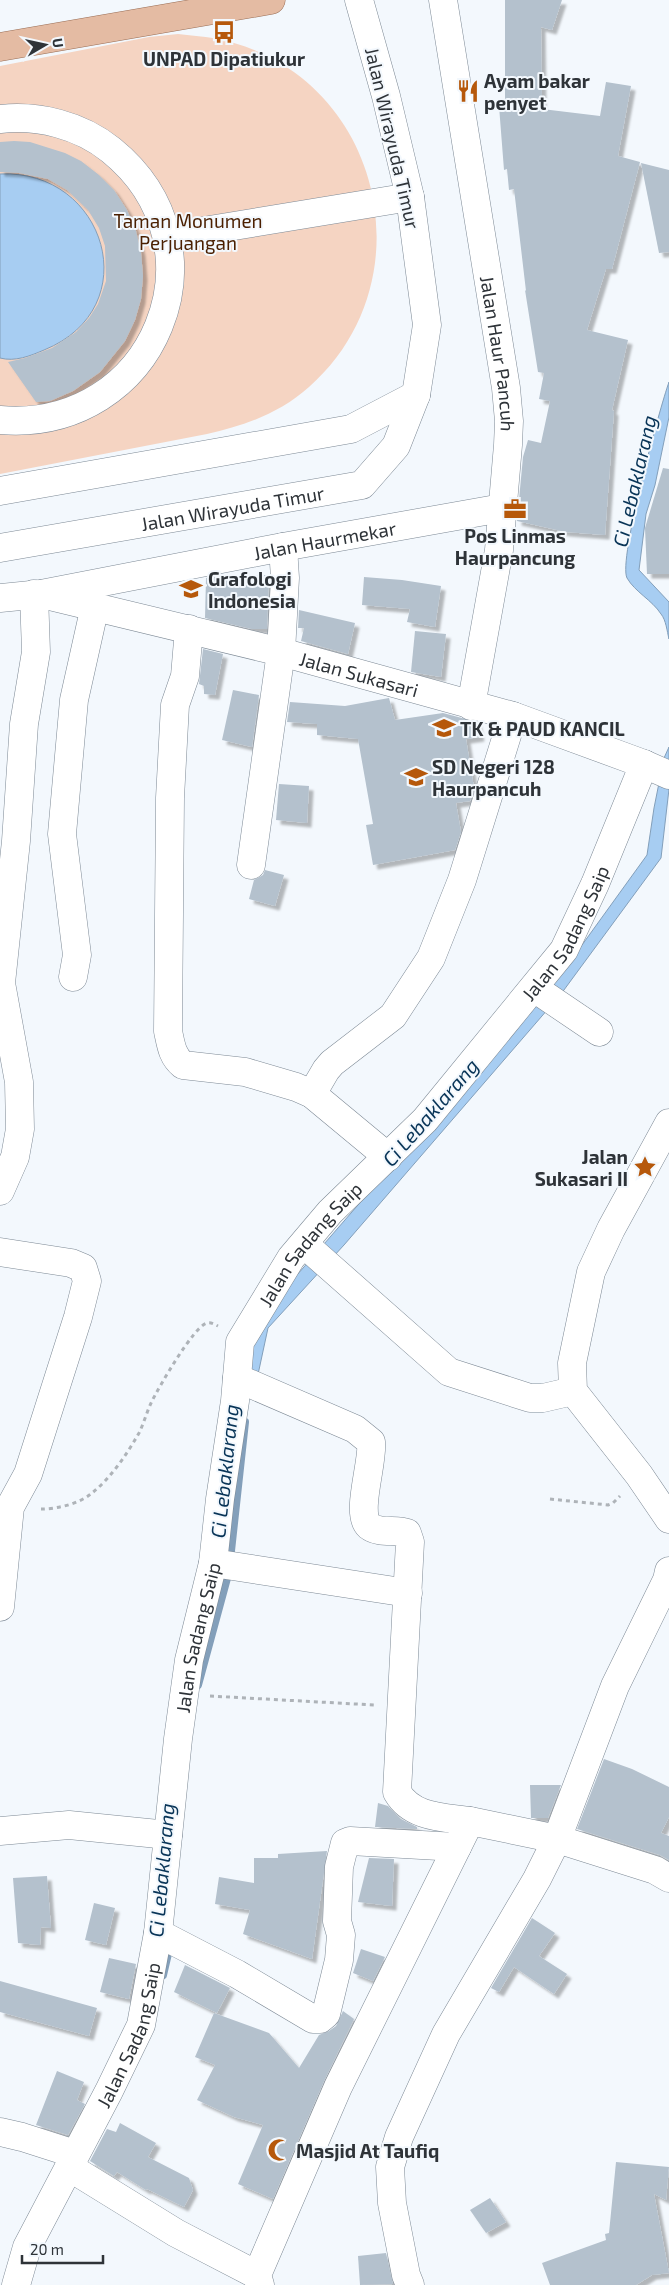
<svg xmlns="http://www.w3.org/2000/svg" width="669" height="2285" font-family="'Exo 2',sans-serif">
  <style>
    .green { fill: #f5d4c2 }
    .water { fill: #a7cdf2; stroke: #839fba }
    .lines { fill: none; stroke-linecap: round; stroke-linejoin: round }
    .stream { stroke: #839fba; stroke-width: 8 }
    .building { fill: #b4c1cd; filter: url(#shadow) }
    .minor-casing { stroke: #7d8995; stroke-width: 29 }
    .major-casing { stroke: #996e56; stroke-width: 29 }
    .path { stroke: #aeb3b8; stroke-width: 3; stroke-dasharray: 4 4; stroke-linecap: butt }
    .minor { stroke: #fff; stroke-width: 28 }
    .major { stroke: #e4bba3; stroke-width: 28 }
    .labels { text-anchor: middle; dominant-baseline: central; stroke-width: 4; stroke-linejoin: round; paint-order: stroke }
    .poi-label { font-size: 19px; font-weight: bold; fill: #2e3338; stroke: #f3f8fd; text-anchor: start }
    .street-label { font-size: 19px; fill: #2e3338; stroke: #f3f8fd }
    .park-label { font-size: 19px; fill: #4a1f00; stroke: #f3f8fd }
    .water-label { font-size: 20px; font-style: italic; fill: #083457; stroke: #f3f8fd }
  </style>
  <defs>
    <filter id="shadow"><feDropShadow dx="4.5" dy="4.5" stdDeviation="1" flood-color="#0004"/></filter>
  </defs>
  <rect width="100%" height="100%" fill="#f3f8fd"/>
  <path class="green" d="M178 34C196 36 215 37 234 43 385 87 426 284 309 387 280 413 244 426 207 434L0 474V66L149 37Z"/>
  <g class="water">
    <path d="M0 174C106 169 148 308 44 350 30 356 15 362 0 358Z"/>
    <path d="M669 382V417L655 485 646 514 639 570 669 602V639C667 631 666 620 661 614 652 600 635 592 627 578 618 560 660 407 669 382Z"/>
    <polygon points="669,747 669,789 661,858 561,994 344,1245 268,1328 254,1393 243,1389 256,1322 569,963 647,855 654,808 664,758"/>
  </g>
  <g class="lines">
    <g class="stream">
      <polyline points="230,1560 245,1422"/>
      <polyline points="198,1685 229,1571"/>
      <polyline points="163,1975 170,1945"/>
    </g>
  </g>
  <g class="building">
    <polygon points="505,0 562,0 552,30 541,27 542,109 600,116 606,82 631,86 618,156 640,162 612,269 606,269 587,330 628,340 612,410 614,411 605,535 566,532 517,521 523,457 528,440 541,443 550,401 539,399 544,373 538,372 525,290 526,291 514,189 509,190 507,169 504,170 499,106 505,106"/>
    <polygon points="14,141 30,142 65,153 81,161 99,175 114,190 127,210 136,231 141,252 143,276 141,299 135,320 125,341 100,372 73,391 50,401 36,402 8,362 25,358 52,348 76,332 89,318 98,304 106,281 105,246 99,228 88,210 67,190 48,179 19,173 0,172 0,142"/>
    <polygon points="641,163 669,170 669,252 659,253"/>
    <polygon points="663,468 669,469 669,574 647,574 645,528"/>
    <polygon points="222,575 269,575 267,629 252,629 205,618 206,578"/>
    <polygon points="364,577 402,580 441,586 435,627 407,622 410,609 362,605"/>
    <polygon points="299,610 355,623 348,654 301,641 304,628 298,628"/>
    <polygon points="415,631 446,634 441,677 411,672"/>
    <polygon points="203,649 223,654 215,695 204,694 204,686 199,684"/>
    <polygon points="233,690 259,695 252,747 222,740"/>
    <polygon points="389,698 395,720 443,713 477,722 480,737 466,739 474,788 470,801 456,803 461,832 455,850 373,865 366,825 373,824 358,739 317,735 317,724 287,722 290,702 345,706"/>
    <polygon points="279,784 309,786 307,823 276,820"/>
    <polygon points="265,870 284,875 275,906 249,899 254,880 263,875"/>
    <polygon points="604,1759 632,1769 669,1787 669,1817 661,1833 669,1836 669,1860 660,1855 577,1829"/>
    <polygon points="530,1785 561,1785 548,1818 531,1818"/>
    <polygon points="378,1803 388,1806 401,1819 417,1827 417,1829 375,1827"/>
    <polygon points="327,1851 312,1959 243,1934 250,1910 215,1904 219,1877 254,1883 254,1858 278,1858 278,1854"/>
    <polygon points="369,1858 394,1859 392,1906 358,1902"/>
    <polygon points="47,1876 51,1928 41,1927 40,1945 18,1943 13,1878"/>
    <polygon points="94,1903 115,1908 106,1945 85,1940"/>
    <polygon points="532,1918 555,1933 539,1956 567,1974 554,1994 514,1967 499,1992 491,1988"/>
    <polygon points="361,1949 385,1957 373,1981 353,1973"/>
    <polygon points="109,1958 136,1964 129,1999 100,1992"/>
    <polygon points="185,1965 230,1988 217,2013 174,1992"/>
    <polygon points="0,1981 97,2008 89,2036 0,2012"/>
    <polygon points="343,2011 354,2019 324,2081 273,2199 238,2184 263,2125 234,2117 197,2100 215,2065 195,2057 214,2013 269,2033 299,2068 319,2035 329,2031 336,2026"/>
    <polygon points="57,2071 84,2082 77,2100 85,2104 68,2135 36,2125"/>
    <polygon points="120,2123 156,2143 148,2157 189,2178 193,2190 184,2207 147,2189 146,2190 117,2172 114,2176 90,2161 107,2129 116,2132"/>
    <polygon points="616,2162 669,2167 666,2200 654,2194 669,2273 652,2275 636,2285 550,2285 542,2263 606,2240 605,2234 609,2233"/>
    <polygon points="490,2198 506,2222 486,2233 470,2210"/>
    <polygon points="386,2253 393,2284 360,2285 358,2256"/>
  </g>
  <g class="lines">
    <defs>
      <g id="minor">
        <path id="s1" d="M443 0 506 388 509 421 508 445 499 550 471 706"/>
        <path d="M0 119C39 115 80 125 111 150 231 247 155 433 0 420"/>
        <polyline points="167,237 410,197"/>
        <polyline points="0,491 351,429 416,395"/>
        <path id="s2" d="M0 548 362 485 396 446 416 395 427 325 410 197 386 96 359 0"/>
        <path id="s3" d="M41 594 281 652 513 716 644 764 669 775"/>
        <path id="s4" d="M0 598 41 594 283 547 502 508"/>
        <path d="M189 629 185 676 175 705 170 798 168 1031C171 1045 172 1056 183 1065L245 1072 296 1087 312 1094 388 1157"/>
        <polyline points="251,865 281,652 285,578 283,547"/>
        <polyline points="73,977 77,955 62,834 74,700 95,606"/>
        <polyline points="534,988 599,1032"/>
        <polyline points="312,1094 326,1070 332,1063 393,1016 431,958 462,880 513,716"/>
        <polyline points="669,1123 611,1229 591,1272 572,1363 573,1391 639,1475 669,1519"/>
        <polyline points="0,1191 15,1157 20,1129 19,1082 1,983 16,841 24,724 36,652 34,594"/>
        <polyline points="304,1244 449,1372 530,1398 543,1398 573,1391"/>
        <polyline points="0,1252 71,1263 83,1268 87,1281 78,1317 28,1474 10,1507 0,1607"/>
        <path d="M237 1378 355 1429 371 1442C374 1460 355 1514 369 1526 379 1534 396 1529 407 1533L410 1542 397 1792C412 1818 443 1817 470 1821"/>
        <polyline points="213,1563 408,1593"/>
        <polyline points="0,1831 69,1825 168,1835"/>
        <polyline points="158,1933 237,1974 313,2019 320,2019 326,2014 339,1960 341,1935 337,1921 339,1867 345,1843 350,1841 457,1847"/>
        <polyline points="0,2132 22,2137 75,2154"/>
        <polyline points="69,2167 176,2233 257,2275"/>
        <path id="s5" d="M16 2285 27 2247 109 2091 141 2025 158 1933 178 1739 189 1660 213 1563 220 1499 235 1401 240 1342 291 1258 330 1212 425 1120 564 950 595 884 644 764"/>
        <polyline points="260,2285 257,2275 338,2087 470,1821 557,1839 655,1870 669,1878"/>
        <polyline points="410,2285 406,2275 392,2203 390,2167 399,2137 446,2034 537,1879 557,1839 615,1686 667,1580 669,1571"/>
      </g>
      <polyline id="major" points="0,47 271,0"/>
    </defs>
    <use href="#minor" class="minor-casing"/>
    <use href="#major" class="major-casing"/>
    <g class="path">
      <polyline points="550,1499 608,1505 613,1503 620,1496"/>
      <path d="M41 1509C57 1509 79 1504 92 1493 111 1478 127 1454 139 1433 144 1423 147 1411 152 1401 159 1387 194 1326 207 1323 211 1322 214 1324 218 1326"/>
      <polyline points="210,1696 374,1705"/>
    </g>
    <use href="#minor" class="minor"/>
    <use href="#major" class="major"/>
  </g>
  <defs>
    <symbol id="bus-bare" viewBox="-9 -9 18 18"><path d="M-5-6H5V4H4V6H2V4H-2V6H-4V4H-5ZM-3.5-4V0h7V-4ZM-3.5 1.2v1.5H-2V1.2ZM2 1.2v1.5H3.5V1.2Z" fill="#b6580b" stroke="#f3f8fd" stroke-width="2.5" paint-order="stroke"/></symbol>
    <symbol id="restaurant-bare" viewBox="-9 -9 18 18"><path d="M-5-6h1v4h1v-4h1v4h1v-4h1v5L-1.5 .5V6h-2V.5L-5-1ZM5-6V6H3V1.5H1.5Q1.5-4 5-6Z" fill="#b6580b" stroke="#f3f8fd" stroke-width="2.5" paint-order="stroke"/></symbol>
    <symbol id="office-bare" viewBox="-9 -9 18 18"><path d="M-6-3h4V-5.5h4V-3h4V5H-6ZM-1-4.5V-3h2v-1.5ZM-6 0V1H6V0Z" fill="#b6580b" stroke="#f3f8fd" stroke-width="2.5" paint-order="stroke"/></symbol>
    <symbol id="university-bare" viewBox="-9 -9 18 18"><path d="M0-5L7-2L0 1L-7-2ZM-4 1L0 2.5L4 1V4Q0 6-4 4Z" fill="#b6580b" stroke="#f3f8fd" stroke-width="2.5" paint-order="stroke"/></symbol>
    <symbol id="school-bare" viewBox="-9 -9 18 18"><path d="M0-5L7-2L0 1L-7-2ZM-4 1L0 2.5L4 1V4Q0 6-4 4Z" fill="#b6580b" stroke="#f3f8fd" stroke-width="2.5" paint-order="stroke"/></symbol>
    <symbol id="sight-bare" viewBox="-9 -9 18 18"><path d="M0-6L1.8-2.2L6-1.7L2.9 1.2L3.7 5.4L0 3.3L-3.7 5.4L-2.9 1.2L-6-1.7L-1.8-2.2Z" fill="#b6580b" stroke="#f3f8fd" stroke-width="2.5" paint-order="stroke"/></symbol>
    <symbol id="mosque-bare" viewBox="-9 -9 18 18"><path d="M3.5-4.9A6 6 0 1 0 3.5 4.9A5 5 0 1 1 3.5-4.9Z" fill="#b6580b" stroke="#f3f8fd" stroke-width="2.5" paint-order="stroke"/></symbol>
  </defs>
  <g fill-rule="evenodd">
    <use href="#bus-bare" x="208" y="16" width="32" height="32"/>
    <use href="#restaurant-bare" x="452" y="75" width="32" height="32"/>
    <use href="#office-bare" x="499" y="493" width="32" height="32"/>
    <use href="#university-bare" x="175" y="573" width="32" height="32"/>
    <use href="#school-bare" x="428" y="712" width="32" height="32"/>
    <use href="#school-bare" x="400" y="761" width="32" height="32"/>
    <use href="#sight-bare" x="629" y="1151" width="32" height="32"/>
    <use href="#mosque-bare" x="263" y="2134" width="32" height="32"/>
  </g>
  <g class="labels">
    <g class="poi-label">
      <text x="224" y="58" text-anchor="middle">UNPAD Dipatiukur</text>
      <text x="484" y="80">Ayam bakar<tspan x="484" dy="22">penyet</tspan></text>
      <text x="515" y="535" text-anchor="middle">Pos Linmas<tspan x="515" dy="22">Haurpancung</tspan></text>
      <text x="208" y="578">Grafologi<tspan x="208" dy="22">Indonesia</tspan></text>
      <text x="460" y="728">TK &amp; PAUD KANCIL</text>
      <text x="432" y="766">SD Negeri 128<tspan x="432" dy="22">Haurpancuh</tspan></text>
      <text x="628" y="1156" text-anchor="end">Jalan<tspan x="628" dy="22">Sukasari II</tspan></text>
      <text x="296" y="2150">Masjid At Taufiq</text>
    </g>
    <g class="street-label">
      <text transform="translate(393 138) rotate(77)">Jalan Wirayuda Timur</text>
      <text stroke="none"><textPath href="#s1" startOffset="358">Jalan Haur Pancuh</textPath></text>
      <text stroke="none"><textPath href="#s2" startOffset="236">Jalan Wirayuda Timur</textPath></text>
      <text stroke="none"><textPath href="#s4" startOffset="330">Jalan Haurmekar</textPath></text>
      <text stroke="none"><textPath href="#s3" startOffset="328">Jalan Sukasari</textPath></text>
      <text stroke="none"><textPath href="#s5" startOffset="1506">Jalan Sadang Saip</textPath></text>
      <text stroke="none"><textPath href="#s5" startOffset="1101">Jalan Sadang Saip</textPath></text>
      <text stroke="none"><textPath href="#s5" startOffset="681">Jalan Sadang Saip</textPath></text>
      <text stroke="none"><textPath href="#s5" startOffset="276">Jalan Sadang Saip</textPath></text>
    </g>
    <g class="park-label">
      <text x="188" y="220">Taman Monumen<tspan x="188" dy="22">Perjuangan</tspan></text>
    </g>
    <g class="water-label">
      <text transform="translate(634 481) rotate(-77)">Ci Lebaklarang</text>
      <text transform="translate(430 1112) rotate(-49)">Ci Lebaklarang</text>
      <text transform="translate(224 1471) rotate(-84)">Ci Lebaklarang</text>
      <text transform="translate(161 1870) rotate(-85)">Ci Lebaklarang</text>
    </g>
  </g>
  <g transform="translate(45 45) rotate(81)" stroke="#f3f8fd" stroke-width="4" paint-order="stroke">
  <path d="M0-4L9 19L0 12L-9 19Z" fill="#2e3338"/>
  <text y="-8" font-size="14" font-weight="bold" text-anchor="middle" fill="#2e3338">U</text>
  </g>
  <path d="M22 2255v8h81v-8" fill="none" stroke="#2e3338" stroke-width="2.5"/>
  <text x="30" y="2255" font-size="15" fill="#2e3338" stroke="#f3f8fd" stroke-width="4" paint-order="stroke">20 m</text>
</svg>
